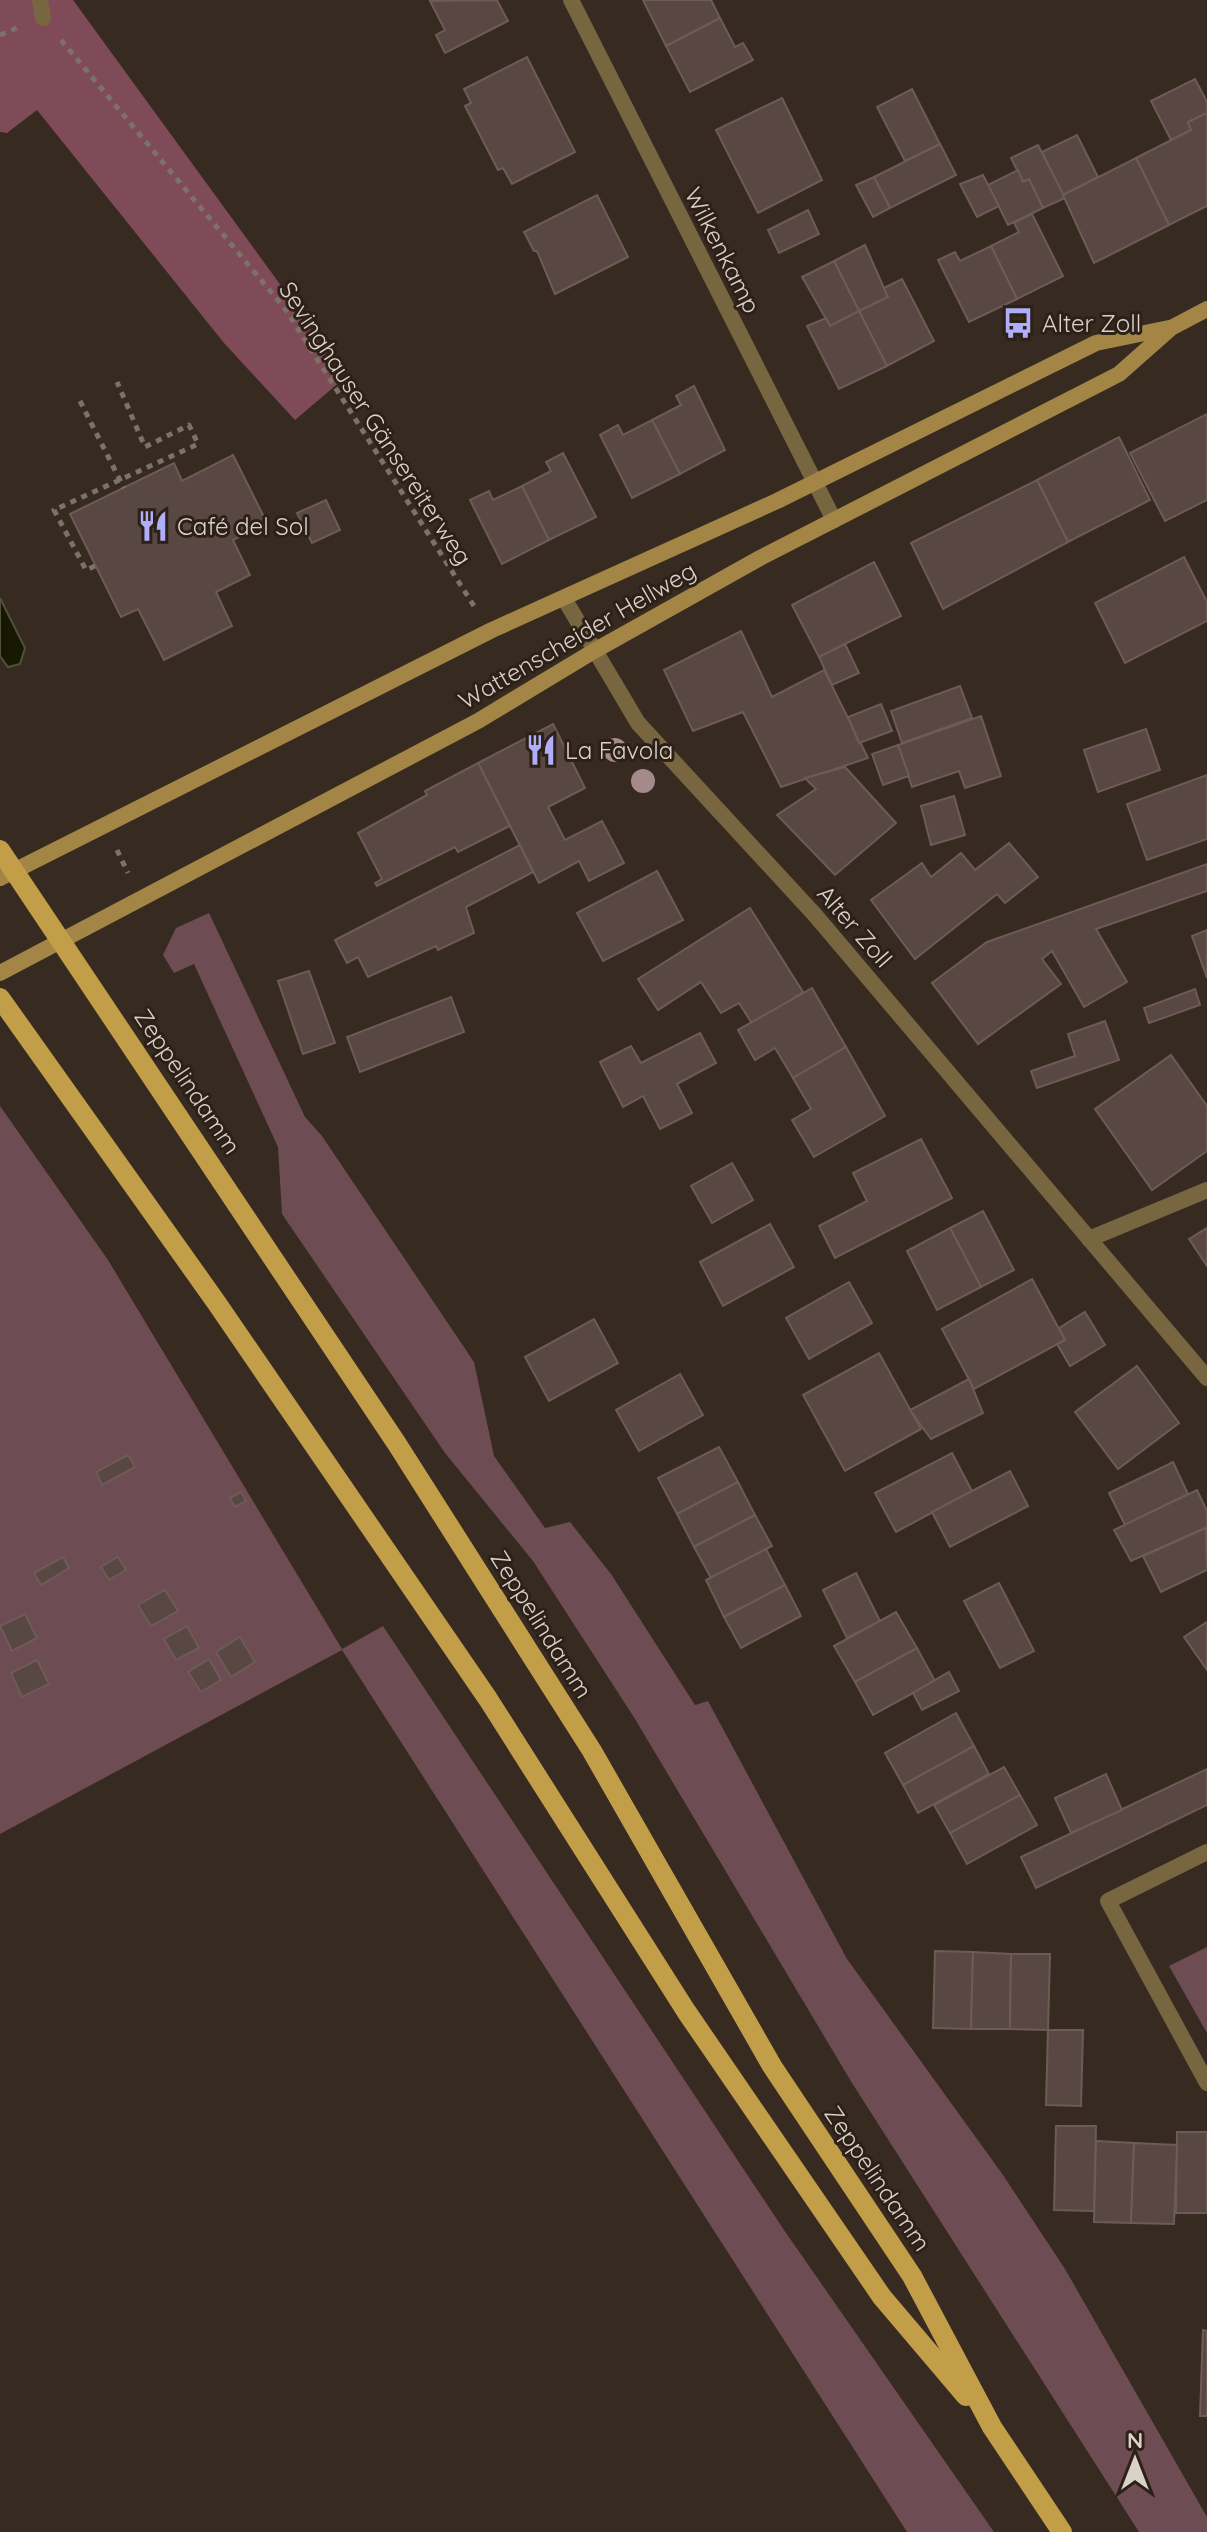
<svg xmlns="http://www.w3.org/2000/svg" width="1207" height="2532" font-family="Quicksand,sans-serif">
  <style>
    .green { fill: #6d4d53 }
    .forest { fill: #804b58 }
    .water { fill: #171800; stroke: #51503d; stroke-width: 2 }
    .building { fill: #594743; stroke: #6e5b57; stroke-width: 2 }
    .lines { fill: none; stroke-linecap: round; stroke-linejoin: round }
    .path { stroke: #7c7269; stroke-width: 5; stroke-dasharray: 6 6; stroke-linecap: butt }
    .lane { stroke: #786640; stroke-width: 16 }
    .street { stroke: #786640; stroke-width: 16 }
    .secondary { stroke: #a38645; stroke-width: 16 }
    .primary { stroke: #c39e48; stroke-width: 20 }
    .tree { fill: #a48a8a }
    .labels { text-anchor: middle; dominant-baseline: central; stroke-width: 6; stroke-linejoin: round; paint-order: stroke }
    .street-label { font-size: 24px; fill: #d9d1ca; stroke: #2d2117 }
    .poi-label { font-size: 24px; fill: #d9d1ca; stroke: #2d2117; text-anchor: start }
  </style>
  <rect width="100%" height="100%" fill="#372a21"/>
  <g class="green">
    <polygon points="209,913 305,1117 322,1136 474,1362 494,1456 545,1528 570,1522 611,1574 695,1705 708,1701 847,1959 1003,2175 1065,2269 1207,2517 1207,2532 1139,2532 852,2083 635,1719 533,1561 445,1453 282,1214 278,1147 194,964 174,973 163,955 176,928"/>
    <polygon points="0,1106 108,1260 342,1649 383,1626 784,2230 994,2532 907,2532 342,1650 0,1834"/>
    <polygon points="1207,1947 1207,2033 1169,1966"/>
  </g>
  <polygon class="forest" points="0,0 73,0 298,309 342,380 295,420 224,343 37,110 7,133 0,132"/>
  <polygon class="water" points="0,598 25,648 20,664 8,667 0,656"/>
  <g class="building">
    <polygon points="497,0 508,21 445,53 436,35 445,30 430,1"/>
    <polygon points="643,0 711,0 720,18 666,46"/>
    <polygon points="720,18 735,47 743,43 753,60 690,92 666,46"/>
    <polygon points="527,57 575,152 512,184 503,168 498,170 465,106 471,103 464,89"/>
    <polygon points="1195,79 1207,102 1207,113 1188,122 1191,130 1171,140 1151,101"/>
    <polygon points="912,89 940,144 905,161 877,107"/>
    <polygon points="782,98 822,180 758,213 716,130"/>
    <polygon points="1207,113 1207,206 1169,225 1136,158 1191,130 1188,122"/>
    <polygon points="1077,135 1098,177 1063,195 1042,152"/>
    <polygon points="940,144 956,175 890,208 874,177"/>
    <polygon points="1038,145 1065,198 1043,208 1029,179 1023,182 1011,158"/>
    <polygon points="1136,158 1169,225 1094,263 1063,195"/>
    <polygon points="1018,170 1023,182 1029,179 1043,208 1008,225 988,185"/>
    <polygon points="983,175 999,206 977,217 960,184"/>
    <polygon points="874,177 890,208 873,217 856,185"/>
    <polygon points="597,195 628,257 555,294 537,251 534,251 524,232"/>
    <polygon points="808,210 819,234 779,253 768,230"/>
    <polygon points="1032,214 1063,276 1017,299 991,246 1019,232 1014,223"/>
    <polygon points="865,245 888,297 859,311 834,261"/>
    <polygon points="991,246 1017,299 969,322 938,260 955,252 960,261"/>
    <polygon points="834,261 859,311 830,326 802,277"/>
    <polygon points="902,279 934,341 887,366 859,311 888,297 884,288"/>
    <polygon points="859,311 887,366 839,389 807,326 826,318 830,326"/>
    <polygon points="694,386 725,450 680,474 652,420 681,405 676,396"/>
    <polygon points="1207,414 1207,500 1165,521 1130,453"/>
    <polygon points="652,420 680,474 632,498 600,435 618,425 623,435"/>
    <polygon points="1119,437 1150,500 1068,542 1037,480"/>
    <polygon points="563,453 596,517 549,540 522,486 551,471 546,462"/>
    <polygon points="233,455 267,523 233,540 250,575 216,592 232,626 164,660 138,609 121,617 70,514 174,463 182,481"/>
    <polygon points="1037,480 1068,542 943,609 911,543"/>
    <polygon points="522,486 549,540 502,564 470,500 489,491 493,500"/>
    <polygon points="326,500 340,530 312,543 297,513"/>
    <polygon points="1184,557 1207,602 1207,621 1125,663 1095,603"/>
    <polygon points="874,562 901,616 819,657 792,605"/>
    <polygon points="741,631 772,697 824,670 868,758 781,787 743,712 693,731 664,670"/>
    <polygon points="845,644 859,673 832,685 819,657"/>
    <polygon points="960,686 972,718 902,743 891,711"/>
    <polygon points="881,704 892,731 859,743 848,717"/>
    <polygon points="981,716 1001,776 965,788 959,771 912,787 898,745"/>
    <polygon points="553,724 585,788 548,807 565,840 602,821 624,863 589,881 579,861 539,883 478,763"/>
    <polygon points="1146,729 1160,770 1098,792 1084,750"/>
    <polygon points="898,745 909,776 883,785 872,754"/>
    <polygon points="478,763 510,826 458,852 455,847 377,886 375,883 382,879 358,833 427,795 425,791"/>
    <polygon points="845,767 896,823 835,875 777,815 816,789 805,778"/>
    <polygon points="1207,775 1207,839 1147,860 1127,804"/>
    <polygon points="954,796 965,835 931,845 921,806"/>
    <polygon points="1009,843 1038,877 1005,903 997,894 915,959 871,900 922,863 931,877 961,853 975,870"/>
    <polygon points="520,845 533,872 466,907 474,933 438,950 436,946 368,977 358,957 347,963 335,940"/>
    <polygon points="1207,864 1207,891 1096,929 1127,982 1084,1007 1052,951 1042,959 1061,984 978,1044 932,983 987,942"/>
    <polygon points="657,871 683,920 603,961 577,913"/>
    <polygon points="750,908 803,992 753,1025 739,1003 721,1013 701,982 658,1010 638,979"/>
    <polygon points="1207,930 1207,978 1192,936"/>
    <polygon points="309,971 335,1043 303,1054 278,981"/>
    <polygon points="812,988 846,1047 793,1078 775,1048 755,1060 738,1030"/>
    <polygon points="1195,989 1200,1005 1149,1023 1144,1008"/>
    <polygon points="451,997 464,1032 360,1072 347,1037"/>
    <polygon points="1105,1021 1119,1060 1037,1088 1031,1071 1075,1056 1068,1034"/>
    <polygon points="700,1033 716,1063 677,1084 692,1113 660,1129 643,1096 623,1107 600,1062 631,1046 641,1063"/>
    <polygon points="846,1047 885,1116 814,1157 792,1120 811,1109 793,1078"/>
    <polygon points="1171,1055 1207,1106 1207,1151 1152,1190 1095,1109"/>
    <polygon points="921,1139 952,1198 835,1258 819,1226 867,1201 853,1173"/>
    <polygon points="732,1163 753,1200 712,1223 691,1186"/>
    <polygon points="983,1211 1014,1270 981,1287 950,1228"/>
    <polygon points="770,1224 794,1267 723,1306 700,1262"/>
    <polygon points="950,1228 981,1287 937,1310 907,1251"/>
    <polygon points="1207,1228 1207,1266 1189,1239"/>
    <polygon points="1032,1279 1065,1340 974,1389 942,1329"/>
    <polygon points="849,1282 872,1323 809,1359 786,1318"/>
    <polygon points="1085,1312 1105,1345 1070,1366 1057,1344 1065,1340 1059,1328"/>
    <polygon points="594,1319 618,1363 549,1401 525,1357"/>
    <polygon points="879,1353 921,1429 845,1471 803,1395"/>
    <polygon points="1137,1366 1179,1423 1118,1469 1075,1412"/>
    <polygon points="680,1374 703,1415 639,1451 616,1410"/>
    <polygon points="969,1379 983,1413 931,1439 910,1410"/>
    <polygon points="719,1447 738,1482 677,1514 658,1478"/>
    <polygon points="952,1453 972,1491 896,1532 875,1493"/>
    <polygon points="128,1455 135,1467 102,1485 96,1472"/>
    <polygon points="1173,1462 1188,1494 1125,1525 1109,1493"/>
    <polygon points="1010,1471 1028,1506 950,1547 932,1512"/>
    <polygon points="738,1482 755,1515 694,1547 677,1514"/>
    <polygon points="1197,1490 1207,1511 1207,1527 1131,1561 1114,1530"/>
    <polygon points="241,1492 246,1501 235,1507 230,1498"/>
    <polygon points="755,1515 772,1546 711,1578 694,1547"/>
    <polygon points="1206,1528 1207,1570 1161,1592 1143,1556"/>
    <polygon points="766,1549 785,1585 724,1617 706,1580"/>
    <polygon points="63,1557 69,1568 41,1585 34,1573"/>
    <polygon points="118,1557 126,1570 109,1580 101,1567"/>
    <polygon points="856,1573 880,1621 847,1638 823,1590"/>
    <polygon points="999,1583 1034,1651 1000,1668 964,1601"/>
    <polygon points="785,1585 801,1616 741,1648 724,1617"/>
    <polygon points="165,1590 178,1611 151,1626 138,1605"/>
    <polygon points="896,1612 917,1648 855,1682 834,1646"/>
    <polygon points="25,1614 37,1638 12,1651 0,1626"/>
    <polygon points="1207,1622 1207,1670 1184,1637"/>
    <polygon points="187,1626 199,1648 176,1660 164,1639"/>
    <polygon points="240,1637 255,1662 231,1677 216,1652"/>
    <polygon points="917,1648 935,1681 873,1715 855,1682"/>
    <polygon points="209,1659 221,1680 201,1692 188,1672"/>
    <polygon points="37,1660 49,1684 22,1697 11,1673"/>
    <polygon points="949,1672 959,1691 922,1710 913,1693"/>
    <polygon points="956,1713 974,1746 903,1785 885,1753"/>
    <polygon points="974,1746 989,1774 918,1813 903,1785"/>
    <polygon points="1004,1767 1020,1795 950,1833 934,1805"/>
    <polygon points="1207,1769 1207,1805 1036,1888 1021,1857"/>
    <polygon points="1106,1774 1122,1810 1071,1833 1055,1798"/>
    <polygon points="1020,1795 1037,1825 967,1864 950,1833"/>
    <polygon points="935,1951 973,1952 971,2029 933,2028"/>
    <polygon points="973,1952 1011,1954 1010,2029 971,2029"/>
    <polygon points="1011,1954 1050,1954 1048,2030 1010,2029"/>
    <polygon points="1048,2030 1083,2030 1081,2106 1046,2105"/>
    <polygon points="1056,2126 1096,2126 1094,2211 1054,2210"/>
    <polygon points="1177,2132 1207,2132 1207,2213 1176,2213"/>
    <polygon points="1096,2141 1134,2143 1131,2223 1094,2222"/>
    <polygon points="1134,2143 1177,2145 1174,2224 1131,2223"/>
    <polygon points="1203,2330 1207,2331 1207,2416 1200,2416"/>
  </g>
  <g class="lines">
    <g class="path">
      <polyline points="0,35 17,28"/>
      <polyline points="61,40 286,310 474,606"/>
      <polyline points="80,401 124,488"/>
      <polyline points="95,566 86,570 54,510 198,444 189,425 145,447 117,382"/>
      <polyline points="117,850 128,873"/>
    </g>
    <polyline class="lane" points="40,0 43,18"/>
    <g class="street">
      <polyline points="571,0 834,520"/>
      <polyline points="565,600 638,723 815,915 1207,1378"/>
      <polyline points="1089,1239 1207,1190"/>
      <polyline points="1207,1852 1108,1901 1207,2083"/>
    </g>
    <g class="secondary">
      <polyline points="0,878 492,630 777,501 1096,343 1169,328"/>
      <polyline points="0,973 478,721 594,651 760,558 1119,374 1171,328 1207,309"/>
    </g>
    <g class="primary">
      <polyline points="0,850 397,1444 592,1751 772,2066 912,2276 992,2427 1062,2532"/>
      <polyline points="0,998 216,1302 488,1699 686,2011 882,2297 966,2396"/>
    </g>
  </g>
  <g class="tree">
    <circle cx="615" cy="750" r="12"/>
    <circle cx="643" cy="781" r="12"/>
  </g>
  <defs>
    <symbol id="bus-bare" viewBox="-9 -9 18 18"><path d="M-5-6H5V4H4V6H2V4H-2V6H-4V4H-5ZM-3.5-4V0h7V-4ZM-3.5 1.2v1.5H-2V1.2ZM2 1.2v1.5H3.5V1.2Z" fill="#afaefa" stroke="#2d2117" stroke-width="2.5" paint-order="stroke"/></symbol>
    <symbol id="restaurant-bare" viewBox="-9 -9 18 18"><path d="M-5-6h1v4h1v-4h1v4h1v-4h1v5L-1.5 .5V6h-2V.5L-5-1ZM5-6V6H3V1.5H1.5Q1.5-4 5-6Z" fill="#afaefa" stroke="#2d2117" stroke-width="2.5" paint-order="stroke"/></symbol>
  </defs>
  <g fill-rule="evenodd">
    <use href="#bus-bare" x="996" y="301" width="44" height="44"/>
    <use href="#restaurant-bare" x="131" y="504" width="44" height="44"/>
    <use href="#restaurant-bare" x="519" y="728" width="44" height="44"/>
  </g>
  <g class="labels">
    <g class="street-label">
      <text transform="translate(723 250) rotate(63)">Wilkenkamp</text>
      <text transform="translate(376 423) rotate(57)">Sevinghauser Gänsereiterweg</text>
      <text transform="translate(577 635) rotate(-30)">Wattenscheider Hellweg</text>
      <text transform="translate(855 926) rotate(49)">Alter Zoll</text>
      <text transform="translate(188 1081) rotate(56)">Zeppelindamm</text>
      <text transform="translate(542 1624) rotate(58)">Zeppelindamm</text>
      <text transform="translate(878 2178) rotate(56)">Zeppelindamm</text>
    </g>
    <g class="poi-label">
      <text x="1042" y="323">Alter Zoll</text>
      <text x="177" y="526">Café del Sol</text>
      <text x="565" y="750">La Favola</text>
    </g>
  </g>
  <g transform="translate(1135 2460)" stroke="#2d2117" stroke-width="6" paint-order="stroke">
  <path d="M0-6L14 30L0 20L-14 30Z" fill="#d9d1ca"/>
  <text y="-12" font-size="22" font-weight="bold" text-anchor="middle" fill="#d9d1ca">N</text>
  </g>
</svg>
